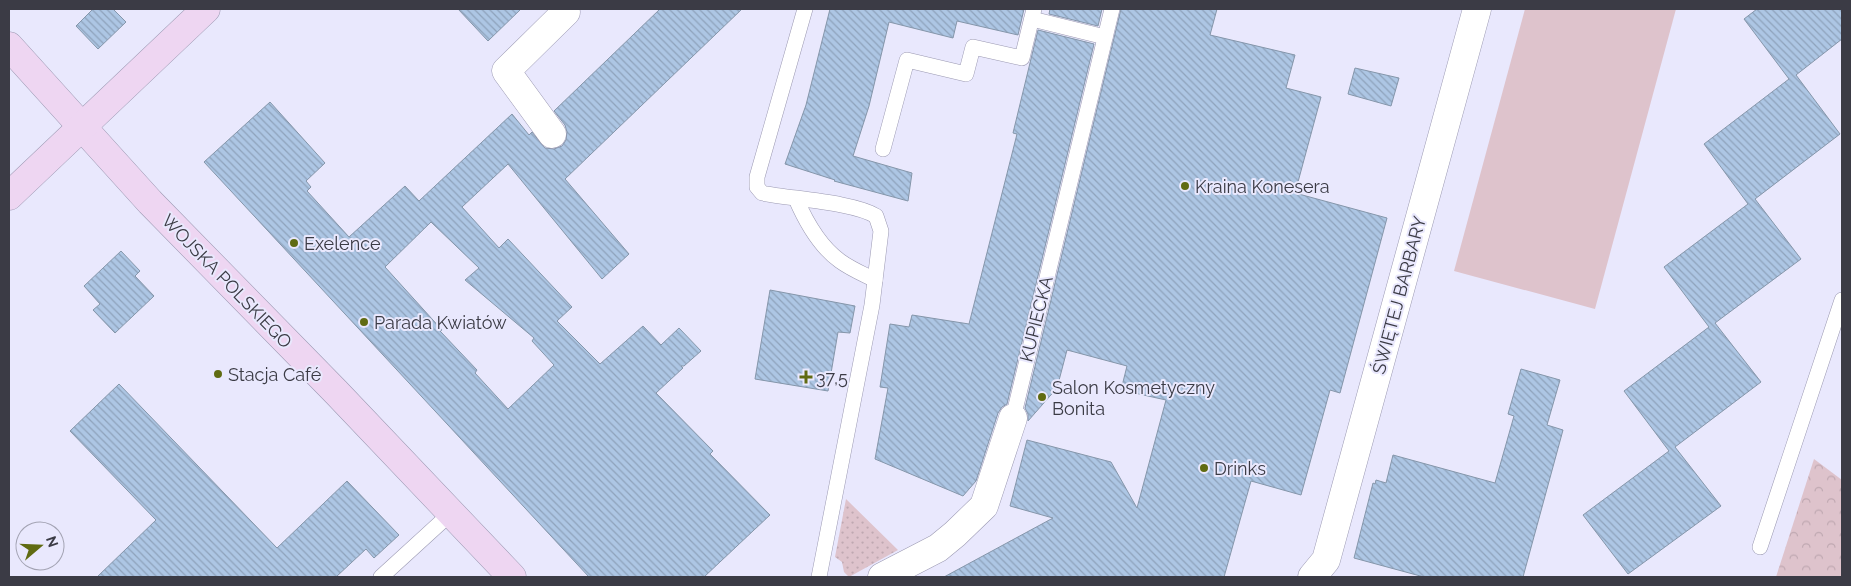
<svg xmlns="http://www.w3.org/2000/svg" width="1851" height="586" font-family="Raleway,sans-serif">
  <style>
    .grass { fill: url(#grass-dots) }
    .park { fill: url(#park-crowns) }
    .pitch { fill: #dec3cc }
    .building { fill: url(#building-back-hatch); stroke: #8596aa; fill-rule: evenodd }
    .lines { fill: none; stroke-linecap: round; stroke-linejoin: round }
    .lane-casing { stroke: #9b99b2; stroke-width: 16 }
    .street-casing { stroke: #9b99b2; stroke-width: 29 }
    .secondary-casing { stroke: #9b99b2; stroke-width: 29 }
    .lane { stroke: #fff; stroke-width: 15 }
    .street { stroke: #fff; stroke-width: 28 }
    .secondary { stroke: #eed6f2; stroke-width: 28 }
    .poi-dot { fill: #606b12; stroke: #e9e8fd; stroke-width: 2 }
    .labels { text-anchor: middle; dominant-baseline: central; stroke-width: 4; stroke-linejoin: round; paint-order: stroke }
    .poi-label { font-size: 18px; fill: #3b3b45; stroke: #e9e8fd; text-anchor: start }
    .street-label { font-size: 18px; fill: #3b3b45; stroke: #e9e8fd }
  </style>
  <defs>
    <pattern id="grass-dots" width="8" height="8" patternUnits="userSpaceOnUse" patternTransform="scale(1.25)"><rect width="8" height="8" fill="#dec3cc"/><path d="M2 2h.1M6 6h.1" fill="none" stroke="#bfa8b1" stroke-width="1.8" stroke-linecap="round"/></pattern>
    <pattern id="park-crowns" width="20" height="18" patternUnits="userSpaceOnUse" patternTransform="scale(1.25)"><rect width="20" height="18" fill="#dec3cc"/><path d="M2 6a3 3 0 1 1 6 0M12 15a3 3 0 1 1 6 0" fill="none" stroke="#bfa8b1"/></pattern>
    <pattern id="building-back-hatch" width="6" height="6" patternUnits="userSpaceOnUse" patternTransform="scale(1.25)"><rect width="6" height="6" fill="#adc6e4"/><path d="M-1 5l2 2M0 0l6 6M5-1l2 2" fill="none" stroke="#8ea2bb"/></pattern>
  </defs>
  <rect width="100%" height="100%" fill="#e9e8fd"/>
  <polygon class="grass" points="846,499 898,550 849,577 844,572 842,562 835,557"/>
  <polygon class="park" points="1814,459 1842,480 1842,577 1776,577"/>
  <polygon class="pitch" points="1525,9 1676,9 1595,309 1454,271"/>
  <g class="building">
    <polygon points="93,9 113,9 126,22 98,49 76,26"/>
    <polygon points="458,9 521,9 488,41"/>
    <path d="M660 9H742L565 179 629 254 602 279 508 164 462 207 499 248 508 239 572 307 557 321 600 364 643 326 661 345 679 328 701 351 684 366H681L683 368 656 393 713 451 710 454 770 515 704 577H589L204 162 270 102 325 163 306 181 311 187 307 191 349 237 405 186 419 201 512 114 529 135 532 132 545 148 554 149 562 146 566 140 567 132 565 125 554 111ZM431 222 479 268 465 280 534 338 532 341 554 365 508 409 475 373 477 370 440 331 442 330 385 267Z"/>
    <polygon points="830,9 1024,9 1018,35 957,21 953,38 889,22 869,106 853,156 912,173 908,201 834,181 835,180 785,164 806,105"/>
    <polygon points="1050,9 1102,9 1098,26 1049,14"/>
    <polygon points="1121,9 1217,9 1210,35 1295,55 1286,88 1321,97 1295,193 1387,218 1340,393 1330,390 1301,495 1251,481 1224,577 944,577 1053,518 1010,506 1027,440 1111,462 1137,508 1166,400 1121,390 1127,366 1067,350 1057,388 1028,421 1028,414 1025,408"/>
    <polygon points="1757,9 1842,9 1842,39 1796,75 1840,134 1755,199 1801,259 1715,323 1761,382 1675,447 1721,506 1628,574 1583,515 1669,451 1624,391 1709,327 1664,267 1748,204 1704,144 1789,79 1744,19"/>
    <polygon points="1038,30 1094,44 1007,404 1002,407 998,413 976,481 963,496 875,459 888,388 880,387 890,324 909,327 912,315 969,324 1017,134 1013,133"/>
    <polygon points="1355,68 1399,78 1391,106 1348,94"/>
    <polygon points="121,251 140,271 135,276 154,296 115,333 93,310 100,304 84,286"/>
    <polygon points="770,290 855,306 850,333 838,332 828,391 755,379"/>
    <polygon points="1521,369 1560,380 1547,425 1563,430 1523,577 1424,577 1354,558 1373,483 1375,484 1376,480 1386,483 1393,455 1495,483 1514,416 1508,414"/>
    <polygon points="119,384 277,548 347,481 399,535 374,558 366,549 336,577 97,577 156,520 70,431"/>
  </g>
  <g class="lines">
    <defs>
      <g id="lane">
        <path d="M805 9 757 177V187L762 193C792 199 853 202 876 216L881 231 872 305 819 577"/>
        <polyline points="1032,19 1105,37"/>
        <polyline points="883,149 907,60 966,74 973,47 1022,58 1034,9"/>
        <path d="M796 199C806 222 819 246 840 261 851 269 863 274 875 280"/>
        <polyline points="1013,418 1112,9"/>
        <polyline points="1760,547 1842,300"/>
        <polyline points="381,577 451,513"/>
      </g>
      <g id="street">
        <polyline points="552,134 506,71 566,12 563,9"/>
        <polyline points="882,577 938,548 955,534 984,506 1013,418"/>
        <polyline points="1312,577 1326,560 1477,9"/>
      </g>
      <g id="secondary">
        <polyline points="9,46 150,202 336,392 512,577"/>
        <polyline points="9,196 206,9"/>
      </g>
    </defs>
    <use href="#lane" class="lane-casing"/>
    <use href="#street" class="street-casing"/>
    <use href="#secondary" class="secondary-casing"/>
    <use href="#lane" class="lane"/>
    <use href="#street" class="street"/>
    <use href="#secondary" class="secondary"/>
  </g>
  <g class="poi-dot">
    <circle cx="1185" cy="186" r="5"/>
    <circle cx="294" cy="243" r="5"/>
    <circle cx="364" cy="322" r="5"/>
    <circle cx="218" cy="374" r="5"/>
    <path d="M803.5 369.5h5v5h5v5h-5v5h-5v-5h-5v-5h5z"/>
    <circle cx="1042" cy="397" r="5"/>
    <circle cx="1204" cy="468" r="5"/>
  </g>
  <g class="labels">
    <g class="poi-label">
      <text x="1195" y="186">Kraina Konesera</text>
      <text x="304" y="243">Exelence</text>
      <text x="374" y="322">Parada Kwiatów</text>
      <text x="228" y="374">Stacja Café</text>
      <text x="816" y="377">37,5</text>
      <text x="1052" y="387">Salon Kosmetyczny<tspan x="1052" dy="21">Bonita</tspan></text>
      <text x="1214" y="468">Drinks</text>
    </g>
    <g class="street-label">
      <text transform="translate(227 281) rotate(46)">WOJSKA POLSKIEGO</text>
      <text transform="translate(1399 295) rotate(-75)">ŚWIĘTEJ BARBARY</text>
      <text transform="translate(1036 319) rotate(-76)">KUPIECKA</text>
    </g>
  </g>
  <rect width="1851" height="586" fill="none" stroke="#3b3b45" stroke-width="20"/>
  <g transform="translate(40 546) rotate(71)"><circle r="24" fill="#e9e8fd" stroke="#a3a3b3"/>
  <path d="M0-4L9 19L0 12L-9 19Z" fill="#606b12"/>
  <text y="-8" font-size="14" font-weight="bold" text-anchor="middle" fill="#3b3b45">N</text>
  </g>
</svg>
